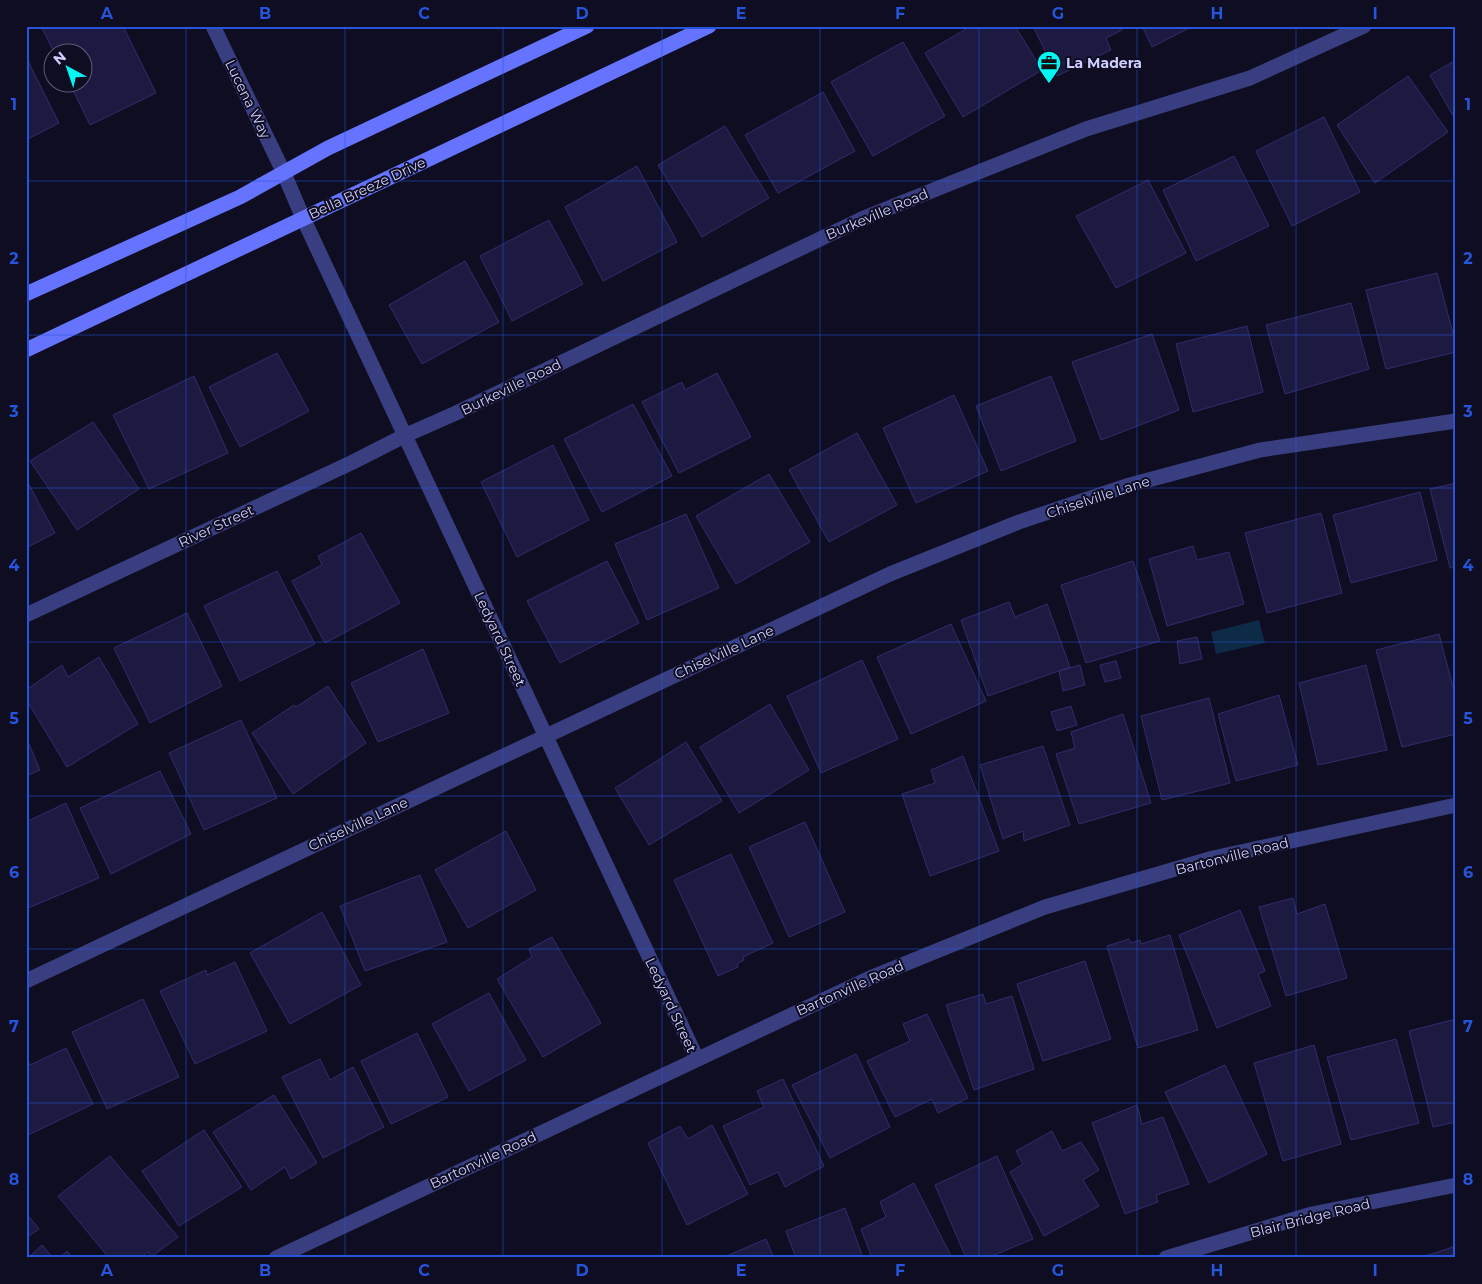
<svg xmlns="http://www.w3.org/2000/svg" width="1482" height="1284" font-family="Montserrat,sans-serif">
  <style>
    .water { fill: #0d2a46 }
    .building { fill: #1d1a42; stroke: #312c6e }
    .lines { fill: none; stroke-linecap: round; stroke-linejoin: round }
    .street { stroke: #393e80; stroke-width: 15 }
    .secondary { stroke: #6673fe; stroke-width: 15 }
    .grid { fill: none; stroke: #2654da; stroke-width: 1; stroke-opacity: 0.55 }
    .labels { text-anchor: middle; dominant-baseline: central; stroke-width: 4; stroke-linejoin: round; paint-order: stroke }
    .poi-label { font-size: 14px; font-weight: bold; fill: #ceceff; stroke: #0e0d21; text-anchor: start }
    .street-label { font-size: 14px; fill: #ceceff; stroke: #0e0d21 }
    .neatline { fill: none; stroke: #2654da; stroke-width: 2 }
    .grid-label { font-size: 16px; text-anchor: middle; font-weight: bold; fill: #2654da }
  </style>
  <rect width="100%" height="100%" fill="#0e0d21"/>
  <polygon class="water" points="1259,620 1265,643 1216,654 1211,632"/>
  <g class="building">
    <polygon points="41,26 123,26 156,93 90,125 69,82 82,82 82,52 54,52"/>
    <polygon points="971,26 1015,26 1042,70 963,117 925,53"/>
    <polygon points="1033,26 1120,26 1122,30 1106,38 1111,50 1057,76"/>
    <polygon points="1142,26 1193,26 1152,47"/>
    <polygon points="903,42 945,116 873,156 831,82"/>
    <polygon points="26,57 59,123 26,140"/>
    <polygon points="1456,60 1456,121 1430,75"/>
    <polygon points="1408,76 1448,132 1375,183 1337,125"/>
    <polygon points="823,92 855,151 778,193 745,135"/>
    <polygon points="1324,117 1360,192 1292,226 1256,151"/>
    <polygon points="725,126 769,198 702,237 658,165"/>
    <polygon points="1234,156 1269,226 1196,261 1163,190"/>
    <polygon points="637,166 677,242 603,281 565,207"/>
    <polygon points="1148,180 1186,253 1116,288 1076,216"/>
    <polygon points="549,220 583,284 512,321 480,256"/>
    <polygon points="465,261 499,322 422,364 389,305"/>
    <polygon points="1437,273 1456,345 1456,352 1386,369 1366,290"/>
    <polygon points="1351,303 1369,369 1285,394 1266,325"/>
    <polygon points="1247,326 1263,392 1193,412 1176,344"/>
    <polygon points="1152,334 1179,410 1101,440 1072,362"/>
    <polygon points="277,353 309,411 240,447 209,387"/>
    <polygon points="717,373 751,437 679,473 642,402 682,382 685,390"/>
    <polygon points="194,376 228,453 149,489 113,415"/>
    <polygon points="1051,376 1076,441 1001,471 976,406"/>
    <polygon points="954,395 988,471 916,503 883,428"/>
    <polygon points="633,404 672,476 602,512 564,439"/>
    <polygon points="93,422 139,489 77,530 30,461"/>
    <polygon points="857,433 897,505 829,542 789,470"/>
    <polygon points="553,445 589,520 517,557 481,482"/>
    <polygon points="769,474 810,542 736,584 696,516"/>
    <polygon points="26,479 55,533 26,548"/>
    <polygon points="1456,483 1456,567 1450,568 1430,489"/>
    <polygon points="1420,492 1437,560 1351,583 1333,515"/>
    <polygon points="1321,513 1342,593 1267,613 1245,533"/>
    <polygon points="686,514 719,588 647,620 615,544"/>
    <polygon points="361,533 400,603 325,643 292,581 322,565 318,556"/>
    <polygon points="1193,546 1197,560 1229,552 1244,604 1167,626 1149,559"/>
    <polygon points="607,561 639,623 560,663 527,601"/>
    <polygon points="1133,561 1160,641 1086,663 1061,585"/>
    <polygon points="277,571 315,644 240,681 204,606"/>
    <polygon points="1009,602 1015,617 1047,604 1070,667 988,696 961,620"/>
    <polygon points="187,613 222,686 150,723 114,648"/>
    <polygon points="951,624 986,701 911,734 877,657"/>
    <polygon points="1439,634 1456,698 1456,734 1402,747 1376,650"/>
    <polygon points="1197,637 1202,659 1180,664 1177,641"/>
    <polygon points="423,649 449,713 378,742 351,683"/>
    <polygon points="99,657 138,724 67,767 26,699 26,690 62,665 68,677"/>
    <polygon points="862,660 898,739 821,773 787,696"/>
    <polygon points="1116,661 1121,678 1105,682 1100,665"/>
    <polygon points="1080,665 1085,685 1063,691 1059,671"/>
    <polygon points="1366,665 1387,750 1318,765 1299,683"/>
    <polygon points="328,686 366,743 293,794 252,733 294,705 296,707"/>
    <polygon points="1279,695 1298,765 1236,781 1218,714"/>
    <polygon points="1209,698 1230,783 1162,800 1141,716"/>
    <polygon points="770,704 809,770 739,813 700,747"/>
    <polygon points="1071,706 1077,725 1057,731 1051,712"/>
    <polygon points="1123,714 1151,803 1079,824 1056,754 1075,748 1071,732"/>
    <polygon points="241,720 277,798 204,830 169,753"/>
    <polygon points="26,737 40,770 26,776"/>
    <polygon points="686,742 722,801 649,845 615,788"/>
    <polygon points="1043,746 1070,825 1024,841 1023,831 1003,839 980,765"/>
    <polygon points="963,756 999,851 930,876 902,794 935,783 931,770"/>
    <polygon points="160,771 191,834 111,874 80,808"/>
    <polygon points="66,803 99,878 26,909 26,822"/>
    <polygon points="805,822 845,912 789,937 749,847"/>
    <polygon points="506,831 536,890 468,928 435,870"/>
    <polygon points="731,854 773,943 743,957 744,960 737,964 738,967 718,976 674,880"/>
    <polygon points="420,875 447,942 365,971 340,906"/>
    <polygon points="1293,898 1297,914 1325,904 1347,978 1286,996 1259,907"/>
    <polygon points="1240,910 1265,971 1258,974 1271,1006 1217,1028 1179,935"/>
    <polygon points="322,912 361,985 290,1024 250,953"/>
    <polygon points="1170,935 1198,1030 1138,1048 1107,946 1129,939 1131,943 1140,940 1141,944"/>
    <polygon points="552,937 601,1023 543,1057 497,979 532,957 529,949"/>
    <polygon points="1085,961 1111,1039 1043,1061 1017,984"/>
    <polygon points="235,962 267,1031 195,1064 160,991 206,970 207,975"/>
    <polygon points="489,993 526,1060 469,1091 432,1024"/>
    <polygon points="983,994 986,1004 1012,996 1034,1069 974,1090 946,1005"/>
    <polygon points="143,999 179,1077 107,1109 72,1032"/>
    <polygon points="927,1014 968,1098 938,1113 932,1099 895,1117 867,1061 910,1041 903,1024"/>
    <polygon points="1456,1019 1456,1122 1433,1127 1409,1031"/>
    <polygon points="417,1033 448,1097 391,1124 361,1061"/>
    <polygon points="1396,1039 1419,1123 1351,1140 1327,1057"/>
    <polygon points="1314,1045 1341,1144 1283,1161 1254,1063"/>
    <polygon points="66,1048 93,1104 26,1136 26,1057 30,1065"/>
    <polygon points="856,1054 890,1127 830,1158 792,1085"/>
    <polygon points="320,1059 330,1080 353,1067 384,1127 323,1158 282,1077"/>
    <polygon points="1225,1065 1267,1154 1209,1183 1165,1092"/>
    <polygon points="783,1079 824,1166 785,1187 778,1172 750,1185 723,1126 764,1107 757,1091"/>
    <polygon points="274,1095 317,1163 291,1179 285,1167 251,1190 213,1132"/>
    <polygon points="1137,1105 1142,1124 1163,1117 1189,1184 1156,1195 1158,1202 1125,1214 1092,1123"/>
    <polygon points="712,1125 748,1194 687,1225 648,1143 680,1126 688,1139"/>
    <polygon points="204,1130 242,1187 179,1226 142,1171"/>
    <polygon points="1052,1131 1062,1151 1081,1142 1099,1170 1083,1180 1099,1206 1044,1236 1010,1172 1023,1164 1016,1151"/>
    <polygon points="110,1156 178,1237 151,1257 148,1252 140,1258 109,1258 58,1196"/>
    <polygon points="997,1156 1033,1239 987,1258 966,1258 935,1185"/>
    <polygon points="914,1183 952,1258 872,1258 861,1229 886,1217 880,1202"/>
    <polygon points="845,1208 863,1258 796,1258 786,1231"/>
    <polygon points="26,1213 39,1229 26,1238"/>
    <polygon points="766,1239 774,1258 722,1258"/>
    <polygon points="42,1245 53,1258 28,1258"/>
    <polygon points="1456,1246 1456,1258 1419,1258"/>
    <polygon points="67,1251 73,1258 59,1258"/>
  </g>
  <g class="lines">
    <g class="street">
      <polyline points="213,26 283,171 303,218 697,1059"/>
      <polyline points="26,615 353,462 404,436 456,413 864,218 1086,129 1250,78 1364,26"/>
      <polyline points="26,981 890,574 1019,522 1126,486 1260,450 1456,421"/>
      <polyline points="276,1258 870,978 1045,907 1213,858 1456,805"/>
      <polyline points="1166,1258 1312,1214 1456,1185"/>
    </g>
    <g class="secondary">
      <polyline points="26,294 240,197 328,148 587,26"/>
      <polyline points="26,350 709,26"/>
    </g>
  </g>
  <path class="grid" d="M186 26V1258M345 26V1258M503 26V1258M662 26V1258M820 26V1258M979 26V1258M1137 26V1258M1296 26V1258M26 181H1456M26 335H1456M26 488H1456M26 642H1456M26 796H1456M26 949H1456M26 1103H1456"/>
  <defs>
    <symbol id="office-pin" viewBox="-11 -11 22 30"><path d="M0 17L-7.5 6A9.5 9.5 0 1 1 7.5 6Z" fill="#02f6f2" stroke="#0e0d21"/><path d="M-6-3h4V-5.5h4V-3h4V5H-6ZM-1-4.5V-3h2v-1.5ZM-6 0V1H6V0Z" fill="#111"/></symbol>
  </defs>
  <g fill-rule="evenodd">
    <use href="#office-pin" x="1035" y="49" width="28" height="38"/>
  </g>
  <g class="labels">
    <g class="poi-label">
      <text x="1066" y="63">La Madera</text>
    </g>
    <g class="street-label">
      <text transform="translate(248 99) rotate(64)">Lucena Way</text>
      <text transform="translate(367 188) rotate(-25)">Bella Breeze Drive</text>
      <text transform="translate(877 214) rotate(-23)">Burkeville Road</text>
      <text transform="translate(511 387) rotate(-26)">Burkeville Road</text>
      <text transform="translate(1098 497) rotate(-18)">Chiselville Lane</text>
      <text transform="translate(216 526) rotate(-25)">River Street</text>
      <text transform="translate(500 639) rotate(65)">Ledyard Street</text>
      <text transform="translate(724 652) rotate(-25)">Chiselville Lane</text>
      <text transform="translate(358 824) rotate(-25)">Chiselville Lane</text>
      <text transform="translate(1232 856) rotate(-14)">Bartonville Road</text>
      <text transform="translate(850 988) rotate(-24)">Bartonville Road</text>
      <text transform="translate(671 1005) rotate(65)">Ledyard Street</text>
      <text transform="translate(483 1160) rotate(-25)">Bartonville Road</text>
      <text transform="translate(1310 1218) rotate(-14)">Blair Bridge Road</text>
    </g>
  </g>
  <rect width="1482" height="1284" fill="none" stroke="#0e0d21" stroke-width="55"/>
  <g transform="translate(68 68) rotate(320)"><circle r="24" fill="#0e0d21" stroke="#5b5a7a"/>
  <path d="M0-4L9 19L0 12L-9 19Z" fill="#02f6f2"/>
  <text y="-8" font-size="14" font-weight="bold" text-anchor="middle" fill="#ceceff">N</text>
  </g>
  <rect x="28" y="28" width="1426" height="1228" class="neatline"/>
  <g class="grid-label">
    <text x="107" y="19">A</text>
    <text x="265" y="19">B</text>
    <text x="424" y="19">C</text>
    <text x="582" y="19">D</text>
    <text x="741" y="19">E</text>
    <text x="900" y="19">F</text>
    <text x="1058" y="19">G</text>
    <text x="1217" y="19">H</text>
    <text x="1375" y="19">I</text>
    <text x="14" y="110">1</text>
    <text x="1468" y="110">1</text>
    <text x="14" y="264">2</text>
    <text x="1468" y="264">2</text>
    <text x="14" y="417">3</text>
    <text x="1468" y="417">3</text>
    <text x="14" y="571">4</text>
    <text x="1468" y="571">4</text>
    <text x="14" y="724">5</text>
    <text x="1468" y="724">5</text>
    <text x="14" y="878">6</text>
    <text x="1468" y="878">6</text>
    <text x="14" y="1032">7</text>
    <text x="1468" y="1032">7</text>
    <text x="14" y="1185">8</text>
    <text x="1468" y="1185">8</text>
    <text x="107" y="1276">A</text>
    <text x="265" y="1276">B</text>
    <text x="424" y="1276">C</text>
    <text x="582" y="1276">D</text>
    <text x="741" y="1276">E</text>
    <text x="900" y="1276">F</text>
    <text x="1058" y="1276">G</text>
    <text x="1217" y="1276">H</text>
    <text x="1375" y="1276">I</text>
  </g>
</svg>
